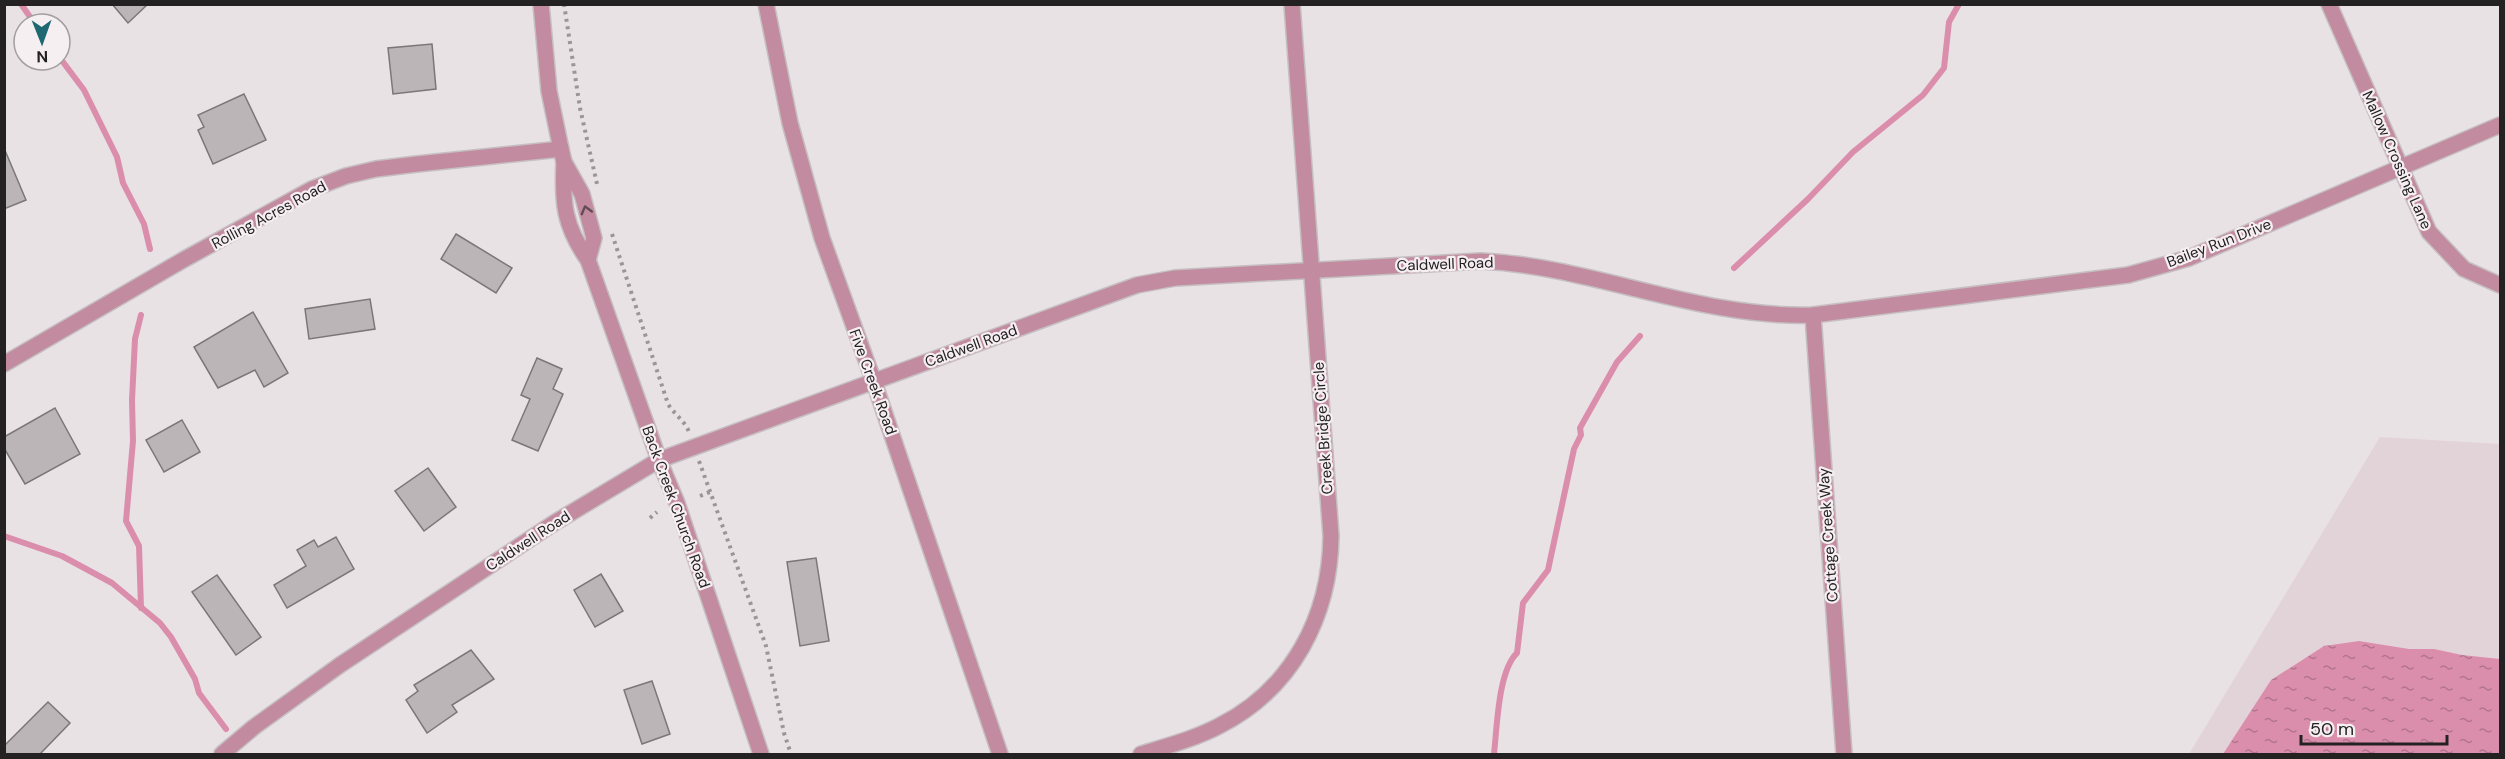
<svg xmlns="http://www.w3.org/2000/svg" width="2505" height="759" font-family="'DM Sans',sans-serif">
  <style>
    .built { fill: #e2d3d8 }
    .water { fill: url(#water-ripples) }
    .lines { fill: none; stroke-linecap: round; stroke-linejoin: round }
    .stream { stroke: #db8eac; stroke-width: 6 }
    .building { fill: #bbb5b7; stroke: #7b7678; stroke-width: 1.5 }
    .minor-casing { stroke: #c6bfc1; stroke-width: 18 }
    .path { stroke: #9a9596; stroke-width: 4; stroke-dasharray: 3 4.5; stroke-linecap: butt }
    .minor { stroke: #c28ba0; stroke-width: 15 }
    .oneway { stroke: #634b54 }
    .labels { text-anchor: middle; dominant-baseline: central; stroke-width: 4.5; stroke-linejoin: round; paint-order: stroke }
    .street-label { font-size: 15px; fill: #242122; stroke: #f6eff2 }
  </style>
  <defs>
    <pattern id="water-ripples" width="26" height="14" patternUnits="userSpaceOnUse" patternTransform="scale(1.5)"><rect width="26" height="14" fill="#db8eac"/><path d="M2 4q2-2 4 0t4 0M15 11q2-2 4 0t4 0" fill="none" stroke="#b1748c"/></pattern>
  </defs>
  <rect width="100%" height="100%" fill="#e9e2e4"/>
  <polygon class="built" points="2380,437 2500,444 2500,754 2189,754"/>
  <polygon class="water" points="2359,641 2409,649 2434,649 2462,655 2500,659 2500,754 2223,754 2271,680 2324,646"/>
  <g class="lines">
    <g class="stream">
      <polyline points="21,4 35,24"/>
      <polyline points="60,58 84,90 117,157 123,183 144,224 150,249"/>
      <polyline points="1734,268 1808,199 1853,152 1923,95 1944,68 1949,22 1959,4"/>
      <polyline points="4,536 62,556 112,583 160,623 171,637 195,679 199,693 226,729"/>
      <polyline points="141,608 139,546 126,521 133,441 132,400 135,339 141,315"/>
      <path d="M1494 754C1497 728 1498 671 1517 653L1523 603 1548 570 1574 449 1581 435 1580 428 1617 362 1640 336"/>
    </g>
  </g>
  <g class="building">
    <polygon points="112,4 148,4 128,23"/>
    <polygon points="432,44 436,89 393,94 388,48"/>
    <polygon points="244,94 266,140 213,164 198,130 204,127 198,115"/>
    <polygon points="4,148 26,200 4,209"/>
    <polygon points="456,234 512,268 496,293 441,259"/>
    <polygon points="370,299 375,329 309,339 305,309"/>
    <polygon points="253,312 288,373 264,387 255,370 218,388 194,347"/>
    <polygon points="537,358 562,369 553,389 563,394 538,451 512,440 530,399 521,395"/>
    <polygon points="55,408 80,454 25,484 4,448 4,437"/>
    <polygon points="182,420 200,452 164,472 146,440"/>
    <polygon points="428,468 456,507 424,531 395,491"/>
    <polygon points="336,537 354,569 287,608 274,585 306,566 297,550 314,540 318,547"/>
    <polygon points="816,558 829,641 800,646 787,562"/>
    <polygon points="601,574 623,611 595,627 574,590"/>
    <polygon points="217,575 261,637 236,655 192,592"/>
    <polygon points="471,650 494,679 452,705 457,712 427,733 406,700 418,691 414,685"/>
    <polygon points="652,681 670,734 642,744 624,690"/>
    <polygon points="48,702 70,723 40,754 4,754 4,746"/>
  </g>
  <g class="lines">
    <defs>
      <g id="minor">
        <polyline points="541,4 549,91 561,149 564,162 582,194 594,238 588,260"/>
        <polyline points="766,4 790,123 822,238 874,382 1000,754"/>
        <polyline points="2329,4 2429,232 2464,269 2500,285"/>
        <path d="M564 162C562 203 564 226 588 260L659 460 677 503 761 754"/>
        <polyline points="1813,315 1844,754"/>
        <polyline points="4,364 183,260 312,189 346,176 376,169 417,164 561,149"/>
        <path d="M222 754 254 727 340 665 554 523 659 460 1137 285 1175 278 1481 261C1592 266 1699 319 1813 315L2128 275 2189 258 2500 125"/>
        <path d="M1141 754C1167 746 1194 739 1219 726 1292 689 1330 617 1331 536L1292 4"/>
      </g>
    </defs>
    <use href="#minor" class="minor-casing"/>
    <g class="path">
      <polyline points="564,4 580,108 597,184"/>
      <path d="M612 234 668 404C674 414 685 421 689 432"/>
      <polyline points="699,461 766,646 784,733 791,754"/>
      <polyline points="700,496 710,492"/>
      <polyline points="650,518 657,512"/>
    </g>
    <use href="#minor" class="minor"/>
  </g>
  <defs><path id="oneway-chevron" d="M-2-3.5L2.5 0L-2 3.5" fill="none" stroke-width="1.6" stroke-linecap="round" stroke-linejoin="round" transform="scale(1.5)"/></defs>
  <use class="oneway" href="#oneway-chevron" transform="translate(586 210) rotate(-105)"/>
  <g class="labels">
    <g class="street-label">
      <text transform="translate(2397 160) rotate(66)">Mallow Crossing Lane</text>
      <text transform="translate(269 215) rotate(-28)">Rolling Acres Road</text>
      <text transform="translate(2219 243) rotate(-21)">Bailey Run Drive</text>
      <text transform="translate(1445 264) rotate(-2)">Caldwell Road</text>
      <text transform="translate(971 346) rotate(-20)">Caldwell Road</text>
      <text transform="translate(873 382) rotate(70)">Five Creek Road</text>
      <text transform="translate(1323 428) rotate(-94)">Creek Bridge Circle</text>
      <text transform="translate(676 507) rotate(70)">Back Creek Church Road</text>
      <text transform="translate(1828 535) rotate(-94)">Cottage Creek Way</text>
      <text transform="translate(528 541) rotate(-33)">Caldwell Road</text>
    </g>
  </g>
  <rect width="2505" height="759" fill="none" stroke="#242122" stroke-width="12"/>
  <g transform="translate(42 42) rotate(179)"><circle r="28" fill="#f6eff2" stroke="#a29d9f" stroke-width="1.5"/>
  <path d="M0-4.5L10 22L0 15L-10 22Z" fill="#1d6971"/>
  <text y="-9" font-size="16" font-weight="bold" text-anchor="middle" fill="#242122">N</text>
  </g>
  <path d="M2301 735v9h146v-9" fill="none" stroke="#242122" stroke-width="3"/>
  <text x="2310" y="735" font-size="18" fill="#242122" stroke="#f6eff2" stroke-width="4.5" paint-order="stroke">50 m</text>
</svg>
